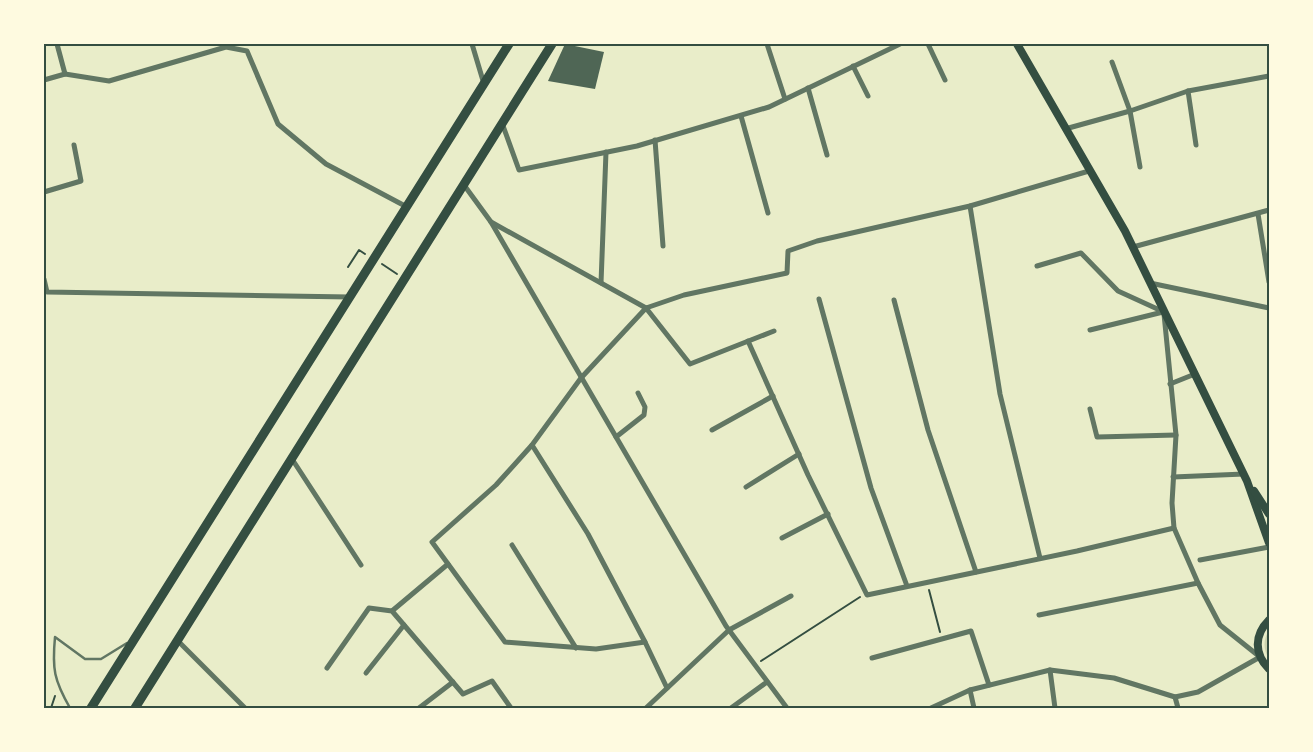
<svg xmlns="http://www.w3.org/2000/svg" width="1313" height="752" font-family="'Source Sans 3',sans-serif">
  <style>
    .green { fill: #cad2ad }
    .building { fill: #4f6655 }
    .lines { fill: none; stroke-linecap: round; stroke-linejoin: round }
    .path { stroke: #344e41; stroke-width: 2 }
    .service { stroke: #617663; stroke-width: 2.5 }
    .minor { stroke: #617663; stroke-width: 5 }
    .secondary { stroke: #344e41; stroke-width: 8 }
    .trunk { stroke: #344e41; stroke-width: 9 }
    .neatline { fill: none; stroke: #344e41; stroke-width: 2 }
  </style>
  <rect width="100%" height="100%" fill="#e9edc9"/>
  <path class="green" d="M1269 630V659C1263 649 1263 640 1269 630Z"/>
  <polygon class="building" points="565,44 604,52 595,89 548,81"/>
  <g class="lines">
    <g class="path">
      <polyline points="382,264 397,274"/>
      <polyline points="348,267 359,250 365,254"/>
      <polyline points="929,590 940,632"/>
      <polyline points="761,661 860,597"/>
      <polyline points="51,708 55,696"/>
    </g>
    <path class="service" d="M70 708C54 680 52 669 55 637L85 659H101L127 643"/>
    <g class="minor">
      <polyline points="472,44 484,84"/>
      <polyline points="767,44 785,99"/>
      <polyline points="928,44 945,80"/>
      <polyline points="1112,62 1130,111 1188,91 1269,76"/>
      <polyline points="853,66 868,96"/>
      <polyline points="65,74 109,81 226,47 247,51 278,124 326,164 407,207"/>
      <polyline points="44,80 65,74 57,44"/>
      <polyline points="808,88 827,155"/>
      <polyline points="1188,91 1196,145"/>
      <polyline points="741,116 768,213"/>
      <polyline points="502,123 519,170 637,146 769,107 900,44"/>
      <polyline points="1065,129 1130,111 1140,167"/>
      <polyline points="655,140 663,246"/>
      <polyline points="464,185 491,222 726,626 787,708"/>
      <polyline points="44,192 81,181 74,145"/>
      <polyline points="970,206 1000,394 1040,558"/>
      <polyline points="1258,214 1269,282"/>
      <polyline points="491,222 646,308 684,295 787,273 788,251 817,241 970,206 1089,171"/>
      <polyline points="1133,247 1269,210"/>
      <polyline points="1037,266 1081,253 1118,291 1164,312"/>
      <polyline points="44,279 47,292 350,297"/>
      <polyline points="601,283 606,152"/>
      <polyline points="1150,283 1269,308"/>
      <polyline points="819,299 871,488 907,586"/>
      <polyline points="894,300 928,430 976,572"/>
      <polyline points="1090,330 1163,312"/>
      <polyline points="748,341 808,475 867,595 1077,551 1174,528"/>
      <polyline points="1170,384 1195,374"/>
      <polyline points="1090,409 1097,437 1176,435"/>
      <polyline points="712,430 773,396"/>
      <polyline points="616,437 644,415 645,407 638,393"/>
      <polyline points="532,445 588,534 645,642 667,688"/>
      <polyline points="292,459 361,565"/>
      <polyline points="1173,477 1244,474"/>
      <polyline points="746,487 799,454"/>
      <polyline points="782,538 828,514"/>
      <polyline points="512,545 576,648"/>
      <polyline points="1200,560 1269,547"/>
      <polyline points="392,611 448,564"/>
      <polyline points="1039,615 1198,583"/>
      <polyline points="178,641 245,708"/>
      <polyline points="645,642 596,649 505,642 432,542 496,485 532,445 581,378 646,308 690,364 774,331"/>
      <polyline points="872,658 971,631 989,685"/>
      <polyline points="327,668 369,608 392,611 463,694 492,681 511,708"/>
      <polyline points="1050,670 1055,708"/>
      <polyline points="366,673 404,625"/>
      <polyline points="970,690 974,708"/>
      <polyline points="1175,697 1178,708"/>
      <polyline points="419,708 453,682"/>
      <polyline points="646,708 729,630 791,596"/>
      <polyline points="731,708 767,682"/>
      <polyline points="931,708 970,690 1050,670 1114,678 1175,697 1198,692 1260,657 1220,625 1198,583 1174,528 1172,503 1176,435 1164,314"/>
    </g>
    <g class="secondary">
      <polyline points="1017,44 1125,231 1247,481 1269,543"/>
      <polyline points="1254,491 1269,514"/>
      <path d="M1269 620C1254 635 1254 654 1269 669"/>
    </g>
    <g class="trunk">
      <polyline points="91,708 509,44"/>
      <polyline points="135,708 552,44"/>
    </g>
  </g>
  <rect width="1313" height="752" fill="none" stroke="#fefae0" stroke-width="90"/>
  <rect x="45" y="45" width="1223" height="662" class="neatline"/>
</svg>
